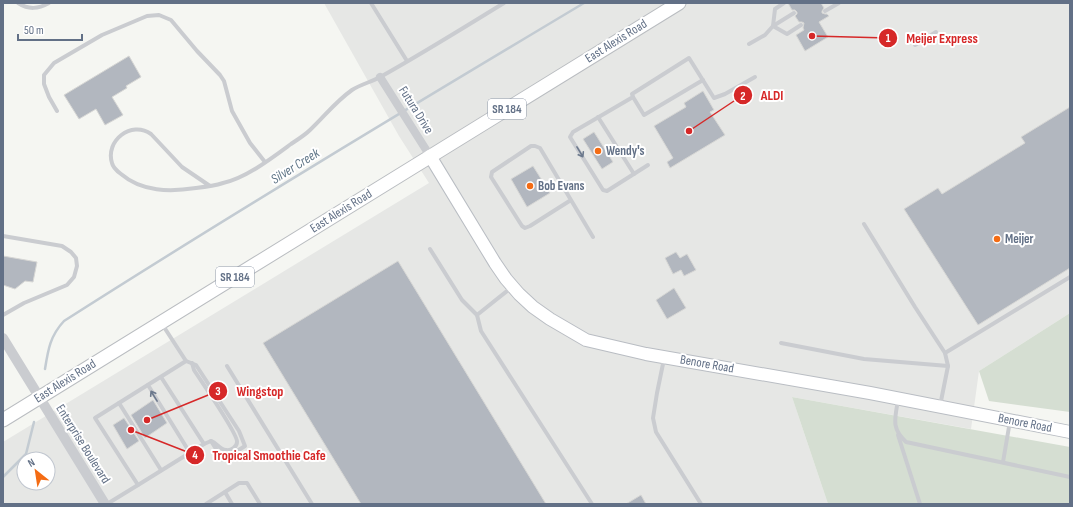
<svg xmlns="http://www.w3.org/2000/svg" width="1073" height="507" font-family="'Sofia Sans Condensed',sans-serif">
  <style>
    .built { fill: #e6e7e5; fill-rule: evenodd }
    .green { fill: #d5ded2 }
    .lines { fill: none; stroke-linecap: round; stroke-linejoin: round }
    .stream { stroke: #c3cbd2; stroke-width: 2.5 }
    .building { fill: #b2b7bf; stroke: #d7d7d5 }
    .secondary-casing { stroke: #b9bdc3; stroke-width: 14 }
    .primary-casing { stroke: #babdc1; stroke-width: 15 }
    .service { stroke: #caccd0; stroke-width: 4 }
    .minor { stroke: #caccd0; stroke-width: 8 }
    .tertiary { stroke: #caccd0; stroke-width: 10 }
    .secondary { stroke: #fff; stroke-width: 12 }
    .primary { stroke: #fff; stroke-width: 13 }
    .oneway { stroke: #6c798d }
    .poi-dot { fill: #f46c14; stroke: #fff; stroke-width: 1.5 }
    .labels { text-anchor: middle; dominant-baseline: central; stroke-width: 4; stroke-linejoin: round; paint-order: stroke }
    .shield { fill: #fff; stroke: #919baa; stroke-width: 1 }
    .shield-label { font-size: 12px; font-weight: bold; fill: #627086 }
    .street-label { font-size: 13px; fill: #627086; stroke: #fff }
    .poi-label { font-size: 13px; font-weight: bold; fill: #627086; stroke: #fff; text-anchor: start }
    .water-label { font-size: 14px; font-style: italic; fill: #63798a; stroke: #fff }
    .leader { fill: none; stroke: #d62828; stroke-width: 1.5 }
    .callout-dot { fill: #d62828; stroke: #fff; stroke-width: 1.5 }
    .mark-label { font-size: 12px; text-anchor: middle; font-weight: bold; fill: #fff }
    .callout-label { font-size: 14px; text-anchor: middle; font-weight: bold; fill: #d62828; stroke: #fff; stroke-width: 4; stroke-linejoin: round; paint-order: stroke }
  </style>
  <rect width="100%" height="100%" fill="#f5f6f2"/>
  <path class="built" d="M324 3H1070V313L979 371 971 429 792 397 828 504H3V442L429 183 399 136ZM24 459H48V483H24Z"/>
  <g class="green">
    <polygon points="1070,313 1070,412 989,401 979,371"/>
    <polygon points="792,397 1070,447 1070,504 828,504"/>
  </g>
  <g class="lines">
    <g class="stream">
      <path d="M45 369C48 350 50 336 64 321 235 212 410 107 584 3"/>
      <polyline points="3,477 26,454 34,422"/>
    </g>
  </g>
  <g class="building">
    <polygon points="788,3 821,3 824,8 822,11 822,13 825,14 827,14 829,16 819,22 828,37 805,51 796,35 804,30 803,28 804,23 802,22 799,22 795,16 797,14 797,12 795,10 792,10"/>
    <polygon points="129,56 141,77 126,86 127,88 112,97 123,115 105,125 96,109 79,119 64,95"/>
    <polygon points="703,91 714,110 710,112 725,135 670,168 667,162 673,158 654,126 686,107 684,103"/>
    <polygon points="1070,107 1070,268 978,325 904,209 938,188 942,194 1025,143 1021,137"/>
    <polygon points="594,132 613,162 602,169 583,139"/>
    <polygon points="533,166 550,193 527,207 511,179"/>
    <polygon points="676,252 680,258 687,254 696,270 684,276 681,270 673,274 665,258"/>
    <polygon points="3,256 37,262 33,282 25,281 15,289 3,285"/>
    <polygon points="398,261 546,504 361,504 263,343"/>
    <polygon points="674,288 686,308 667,319 656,300"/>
    <polygon points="153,400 167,423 145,438 131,415"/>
    <polygon points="124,418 139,441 127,449 113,425"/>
    <polygon points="641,495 646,504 626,504"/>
  </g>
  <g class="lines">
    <defs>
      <polyline id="secondary" points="430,156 495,263 506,279 519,294 533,307 550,319 586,340 646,354 870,393 1070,432"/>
      <polyline id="primary" points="3,420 679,3"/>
    </defs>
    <use href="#secondary" class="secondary-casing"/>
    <use href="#primary" class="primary-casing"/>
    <g class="service">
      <path d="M18 3C29 10 38 9 49 3"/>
      <polyline points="371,3 407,61"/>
      <polyline points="825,11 839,3"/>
      <polyline points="794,13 773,26 787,34 801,25"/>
      <polyline points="749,44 765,35 773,26 775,9 784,3"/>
      <polyline points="915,45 936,32"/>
      <polyline points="633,97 644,115 703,80"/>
      <polyline points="57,111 49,97 44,84 44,75 54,63 102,35 147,16 159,15 171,20 197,51 220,75 224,81 232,111 250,143 265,162"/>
      <polyline points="598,117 634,174"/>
      <polyline points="648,165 607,191 603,190 570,137 573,132 633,97 632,94 689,58 714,98 725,94 755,77"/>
      <path d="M210 186 182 167 151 134C131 120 105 141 112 163 113 168 117 171 121 174 142 192 170 192 196 188 205 187 214 186 223 183 246 178 272 158 291 144 297 140 305 135 310 130 325 116 335 102 352 90 361 84 372 82 382 76 423 53 463 28 504 3"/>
      <polyline points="571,200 530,226 525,228 522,226 491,177 492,172 531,146 535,146 540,148 593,237"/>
      <polyline points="864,224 915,307 945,353"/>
      <polyline points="3,236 62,246 71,252 76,258 77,266 74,277 67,285 24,303 3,315"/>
      <polyline points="430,249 462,300 477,315"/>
      <polyline points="512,287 477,315 481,331 592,504"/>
      <polyline points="781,343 864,359 948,366"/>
      <polyline points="664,359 657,393 653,418 656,432 701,504"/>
      <polyline points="186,361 196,365 239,431 245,446 223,460 211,441 204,444"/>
      <path d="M192 363 194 370C201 381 238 434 237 442 237 447 231 451 226 450 220 450 217 443 211 441"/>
      <polyline points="227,366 312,504"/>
      <polyline points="161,377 204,444 138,485 95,418 186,361 162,324"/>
      <polyline points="148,385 190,453"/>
      <path d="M898 400C895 419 891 428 906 442L1070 477"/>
      <polyline points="119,403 161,470"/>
      <polyline points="940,406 948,366 945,353 1070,277"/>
      <polyline points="898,435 920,504"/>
      <polyline points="1003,462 1010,421"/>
      <polyline points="225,492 232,504"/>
      <polyline points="107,504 138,485"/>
      <polyline points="206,504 239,483 247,483 260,504"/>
    </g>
    <polyline class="minor" points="380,77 430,156"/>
    <polyline class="tertiary" points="3,338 105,504"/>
    <use href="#secondary" class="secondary"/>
    <use href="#primary" class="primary"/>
  </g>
  <defs><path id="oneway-shaft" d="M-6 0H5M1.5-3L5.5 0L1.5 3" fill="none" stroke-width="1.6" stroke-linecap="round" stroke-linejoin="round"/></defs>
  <g class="oneway">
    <use href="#oneway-shaft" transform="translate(580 152) rotate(59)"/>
    <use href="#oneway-shaft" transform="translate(154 396) rotate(-122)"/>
  </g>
  <g class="poi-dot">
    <circle cx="598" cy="151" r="4"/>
    <circle cx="530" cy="186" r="4"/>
    <circle cx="997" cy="239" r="4"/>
  </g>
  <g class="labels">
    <g class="shield">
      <rect x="488" y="99" width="38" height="20" rx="3"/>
      <rect x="216" y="267" width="38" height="20" rx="3"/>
    </g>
    <g class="shield-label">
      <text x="507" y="109">SR 184</text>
      <text x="235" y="277">SR 184</text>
    </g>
    <g class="street-label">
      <text transform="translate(616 41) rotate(-32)">East Alexis Road</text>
      <text transform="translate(416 110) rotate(58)">Futura Drive</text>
      <text transform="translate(341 211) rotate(-32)">East Alexis Road</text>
      <text transform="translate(707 364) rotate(10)">Benore Road</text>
      <text transform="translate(65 381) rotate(-32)">East Alexis Road</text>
      <text transform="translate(1025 423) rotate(11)">Benore Road</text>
      <text transform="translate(83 444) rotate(58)">Enterprise Boulevard</text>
    </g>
    <g class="poi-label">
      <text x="606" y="151">Wendy's</text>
      <text x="538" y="186">Bob Evans</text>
      <text x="1005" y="239">Meijer</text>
    </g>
    <g class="water-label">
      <text transform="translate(295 166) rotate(-32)">Silver Creek</text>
    </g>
  </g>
  <path class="leader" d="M812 36L888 38M689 131L743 95M147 420L218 391M131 430L195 455"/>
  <g class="callout-dot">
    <circle cx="812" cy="36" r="4"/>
    <circle cx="689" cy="131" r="4"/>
    <circle cx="147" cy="420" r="4"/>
    <circle cx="131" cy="430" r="4"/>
    <circle cx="888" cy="38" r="10"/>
    <circle cx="743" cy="95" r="10"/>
    <circle cx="218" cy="391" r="10"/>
    <circle cx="195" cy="455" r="10"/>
  </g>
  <g class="mark-label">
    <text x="888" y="42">1</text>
    <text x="743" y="100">2</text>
    <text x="218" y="395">3</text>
    <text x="195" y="459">4</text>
  </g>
  <g class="callout-label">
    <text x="942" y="43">Meijer Express</text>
    <text x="772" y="100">ALDI</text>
    <text x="260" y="396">Wingstop</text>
    <text x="269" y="460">Tropical Smoothie Cafe</text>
  </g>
  <rect width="1073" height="507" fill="none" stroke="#627086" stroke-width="8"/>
  <g transform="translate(36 471) rotate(330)"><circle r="19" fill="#ffffff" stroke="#c0c6cf"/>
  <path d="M0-3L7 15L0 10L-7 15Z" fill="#f46c14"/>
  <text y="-6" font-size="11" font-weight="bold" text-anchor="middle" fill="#627086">N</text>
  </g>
  <path d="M18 34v6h64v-6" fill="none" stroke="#627086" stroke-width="2"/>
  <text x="24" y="34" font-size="12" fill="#627086" stroke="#ffffff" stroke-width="3" paint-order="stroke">50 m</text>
</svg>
